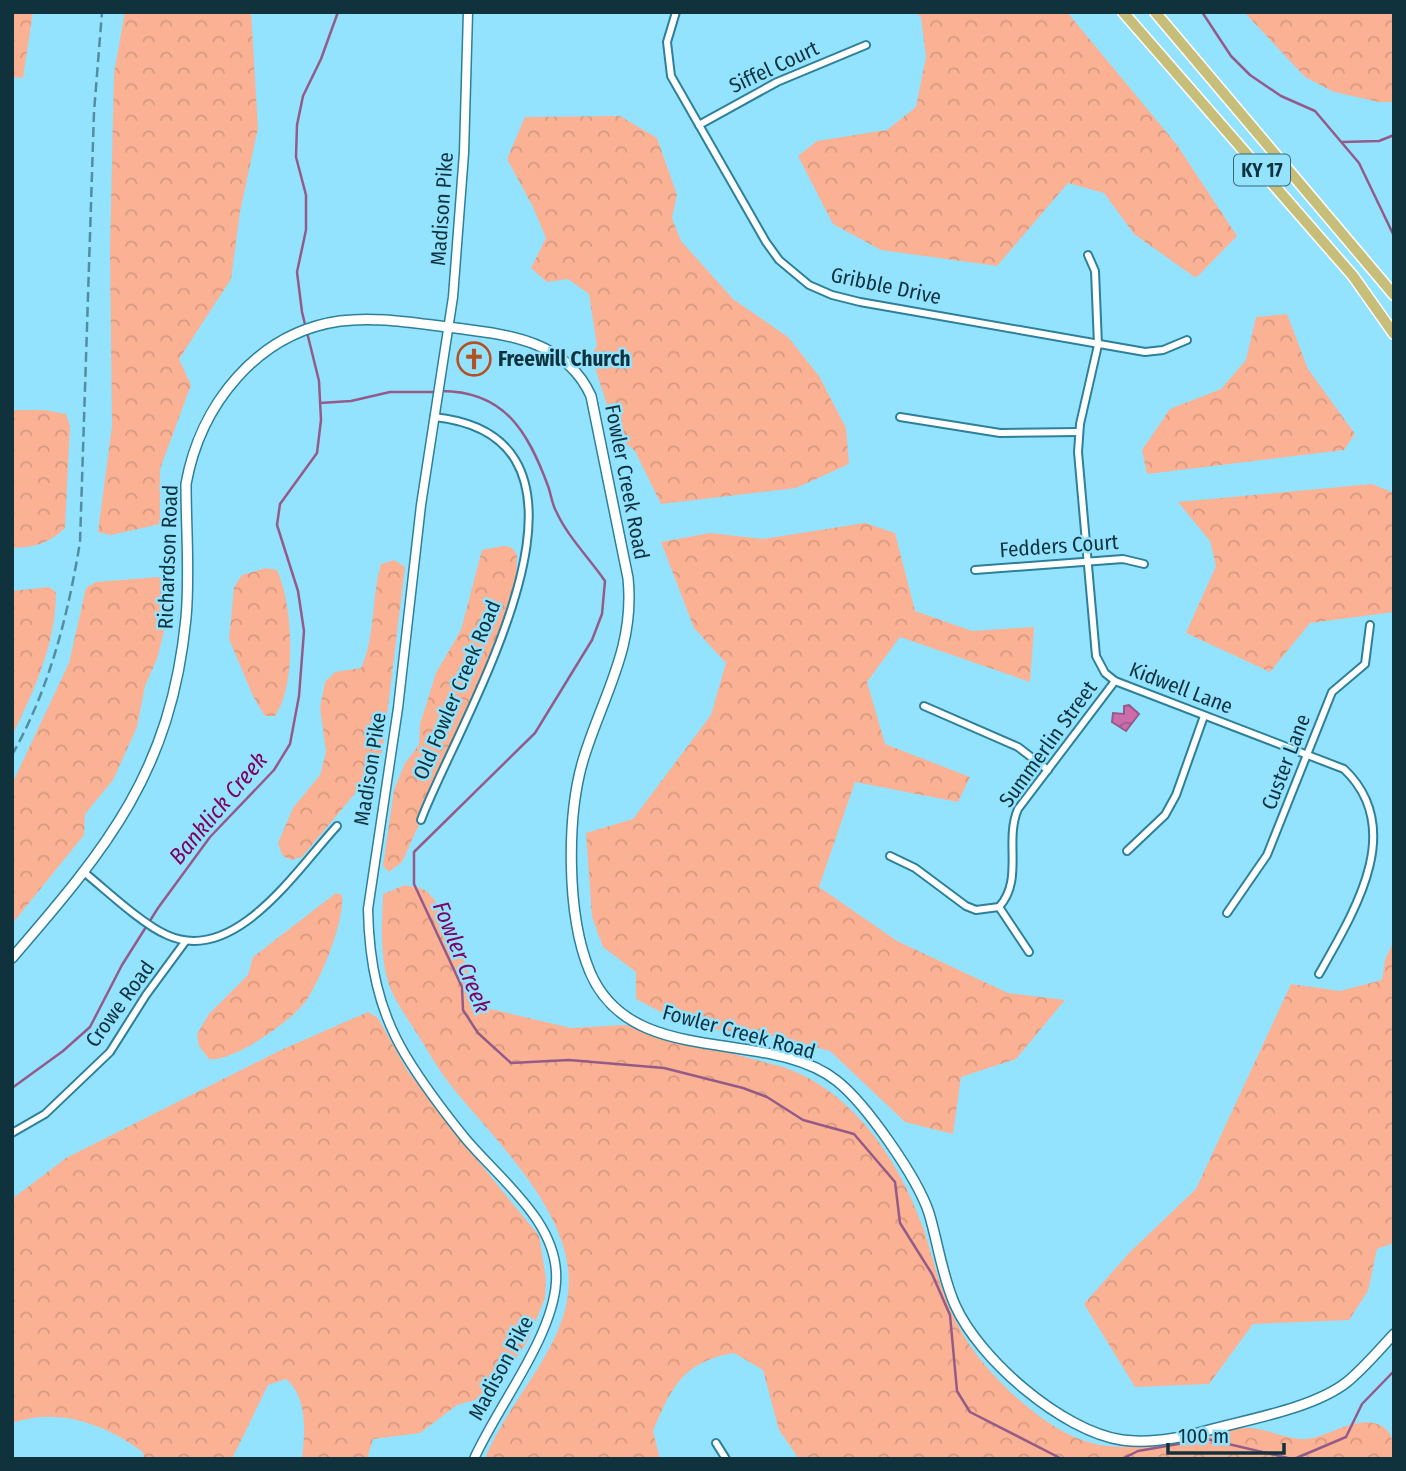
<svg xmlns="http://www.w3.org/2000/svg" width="1406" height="1471" font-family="'Fira Sans Condensed',sans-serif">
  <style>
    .forest { fill: url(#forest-crowns) }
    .water { fill: url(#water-waves); stroke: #945b89; stroke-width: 2 }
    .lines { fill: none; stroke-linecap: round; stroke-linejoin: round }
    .stream { stroke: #945b89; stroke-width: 2.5 }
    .minor-casing { stroke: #2d8099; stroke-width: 10 }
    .tertiary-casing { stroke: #2d8099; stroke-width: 11 }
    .secondary-casing { stroke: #2d8099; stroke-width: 12 }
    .primary-casing { stroke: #fff; stroke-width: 13 }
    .minor { stroke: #fff; stroke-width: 6 }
    .tertiary { stroke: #fff; stroke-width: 8 }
    .secondary { stroke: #fff; stroke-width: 9 }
    .primary { stroke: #c7bf79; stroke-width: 10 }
    .rail { stroke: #538da0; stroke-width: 2.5; stroke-dasharray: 10 5; stroke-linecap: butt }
    .labels { text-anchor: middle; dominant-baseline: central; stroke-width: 5; stroke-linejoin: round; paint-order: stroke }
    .shield { fill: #93e3ff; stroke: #376777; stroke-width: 2 }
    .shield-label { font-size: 19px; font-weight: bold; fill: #10323d }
    .street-label { font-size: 21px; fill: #10323d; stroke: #93e3ff }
    .poi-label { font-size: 21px; font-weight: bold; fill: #10323d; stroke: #93e3ff; text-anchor: start }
    .water-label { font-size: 23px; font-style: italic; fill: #800061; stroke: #93e3ff }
  </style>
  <defs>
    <pattern id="forest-crowns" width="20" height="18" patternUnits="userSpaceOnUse" patternTransform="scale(1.75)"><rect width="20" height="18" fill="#fbb194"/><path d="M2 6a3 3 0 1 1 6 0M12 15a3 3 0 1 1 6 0" fill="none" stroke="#d69980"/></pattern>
    <pattern id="water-waves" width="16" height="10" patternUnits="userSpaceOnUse" patternTransform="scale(1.75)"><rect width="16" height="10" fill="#cd6caa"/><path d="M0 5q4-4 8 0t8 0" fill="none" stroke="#a5598c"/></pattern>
  </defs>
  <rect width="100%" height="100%" fill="#93e3ff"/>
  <g class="forest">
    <polygon points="12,12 33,12 23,78 12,77"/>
    <polygon points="125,12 251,12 258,128 240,212 231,279 179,359 191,385 160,469 160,524 111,535 98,532 112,426 110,250 114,73"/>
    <polygon points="914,12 1067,12 1177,145 1237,236 1196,278 1134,234 1104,193 1068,183 997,266 881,250 833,224 798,156 817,141 887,130 916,107 926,57 921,17"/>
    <polygon points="1244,12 1394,12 1394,102 1379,102 1334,92 1305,77"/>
    <polygon points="620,116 657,138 677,195 672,218 681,241 733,299 788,337 819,376 846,428 849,464 796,488 661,504 635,451 617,436 591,355 597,346 589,294 568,279 547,282 531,268 546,238 533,207 507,159 525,117"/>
    <polygon points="1287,314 1308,369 1355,434 1344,450 1147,474 1142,450 1170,409 1221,389 1246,360 1256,317"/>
    <path d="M12 410H44L66 414 70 426 65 528C48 544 35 547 12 548Z"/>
    <polygon points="1372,484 1394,493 1394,612 1310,623 1270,672 1186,633 1216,566 1210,541 1178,502"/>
    <polygon points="865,523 895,533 915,611 972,631 1034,627 1030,682 900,637 867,682 885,744 970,777 958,802 855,782 819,887 897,941 1008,993 1065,1000 1016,1059 961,1077 953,1134 905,1122 830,1051 776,1037 688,1026 636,999 636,972 603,947 592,917 586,833 633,819 711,715 726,663 694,628 661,542 710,533 763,539"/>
    <polygon points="503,546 511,547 517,554 516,591 471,710 402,862 389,872 383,866 394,790 405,763 419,745 420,724 436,673 461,630 482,550"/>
    <path d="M394 560 405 567 383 748 377 767 302 857 291 860 283 856 278 843 293 808 320 775 326 752 320 707 325 682 335 672 361 668C376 636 371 598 381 564Z"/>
    <path d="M266 568 277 570C293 605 297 684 275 716H265L253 696 229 639 234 587 242 575Z"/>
    <polygon points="159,577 166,590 168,616 157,659 145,686 137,727 113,780 85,814 84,835 12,924 12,784 69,663 86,588 96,582"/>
    <path d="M49 587 56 592C56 644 34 690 12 736V591Z"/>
    <path d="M405 885C411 887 421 887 426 891 449 909 472 978 478 1006L571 1028 625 1025 783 1067C854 1091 900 1162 924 1230 934 1262 942 1296 958 1325 977 1364 1027 1413 1066 1433 1124 1464 1183 1434 1242 1428 1262 1426 1284 1439 1305 1439 1327 1438 1354 1416 1377 1424 1393 1429 1394 1444 1394 1459H799L779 1430 763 1370 734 1353C683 1362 672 1386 653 1431L660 1459H485C506 1404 561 1353 568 1294 578 1216 493 1139 449 1083 436 1066 426 1047 414 1029 404 1013 392 997 387 978 380 951 382 922 383 894Z"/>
    <path d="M336 893 342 895C345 920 322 976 308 998 295 1019 234 1062 209 1059L199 1046 197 1034 209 1014 248 975 253 957Z"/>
    <polygon points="1394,940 1394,1243 1377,1249 1368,1291 1349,1320 1253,1324 1209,1384 1135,1387 1084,1304 1130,1252 1196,1189 1291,984 1340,991 1382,980 1385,960"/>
    <path d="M368 1012 378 1018 407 1070 456 1134 539 1236 546 1279 545 1298 527 1342 492 1395 457 1405 420 1433 373 1439 367 1459H302C305 1432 308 1398 286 1379L268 1385 232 1459H144L143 1452C104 1424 59 1407 12 1423V1199L66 1158 281 1050Z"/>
  </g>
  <polygon class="water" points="1129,705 1139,714 1126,731 1112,722 1113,713 1124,714 1124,706"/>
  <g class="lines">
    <g class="stream">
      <polyline points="1202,12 1231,56 1250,75 1281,96 1315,111 1359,163 1394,236"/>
      <polyline points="1342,142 1379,141 1394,135"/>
      <path d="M441 391C505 391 528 432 548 486 551 494 552 504 556 511 567 536 590 559 605 581L602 614 592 640 535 733 414 852V884L462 987 463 1010 478 1033 511 1063 569 1060 664 1068 743 1088 767 1097 803 1120 854 1134 895 1182 900 1223 932 1274 950 1315 957 1391 970 1412 1062 1459"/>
      <polyline points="320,403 351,401 390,392 435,392"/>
      <polyline points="12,1088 63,1051 90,1027 122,965 158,908 210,837 274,770 290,744 299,696 304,631 298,591 277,525 280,504 317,453 321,420 319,381 302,312 297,272 306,230 306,195 296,157 297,125 303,96 321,59 338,12"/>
      <polyline points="1122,1459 1138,1451 1207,1439 1292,1459"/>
      <polyline points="1294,1459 1346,1437 1362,1404 1394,1371"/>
    </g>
    <defs>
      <g id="minor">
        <polyline points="676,12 667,42 671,76 766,242 779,260 809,285 832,295 860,302 1145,352 1163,350 1187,340"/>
        <polyline points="699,125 777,82 866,45"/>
        <path d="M1088 255 1095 271 1098 345 1080 424 1078 452 1096 656 1105 673 1115 681 1344 769C1406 828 1356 909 1319 974"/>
        <polyline points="900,417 1000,433 1079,432"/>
        <polyline points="975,570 1123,559 1144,564"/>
        <polyline points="924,706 1018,747 1048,770"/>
        <path d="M421 820C456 725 637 438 434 417"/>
        <polyline points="1127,851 1165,815 1176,795 1204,716"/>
        <path d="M890 856 915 868 966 906 976 910 999 907C1024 880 1004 841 1018 809L1115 681"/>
        <path d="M85 873C106 890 143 925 167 935 235 966 297 869 337 826"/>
        <polyline points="999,907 1029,952"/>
        <polyline points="1227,913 1267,855 1332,692 1365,664 1370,625"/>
        <polyline points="12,1133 45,1114 110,1052 146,995 185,942"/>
        <polyline points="716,1443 726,1459"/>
      </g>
      <path id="tertiary" d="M468 12 464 153 453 297 421 505 398 708 368 909C369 962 378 1010 406 1056 423 1084 444 1112 465 1138 499 1179 560 1223 556 1282 553 1337 497 1407 474 1459"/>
      <path id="secondary" d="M12 958C108 847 171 771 186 618 190 574 186 529 186 484 200 406 256 333 340 321 379 316 418 324 456 328 510 335 566 341 591 396L628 578C635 646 605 692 585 754 566 812 566 915 590 972 632 1071 768 1026 837 1081 866 1104 917 1177 929 1213 938 1243 942 1276 955 1305 979 1359 1062 1431 1122 1440 1151 1444 1181 1438 1209 1430 1250 1419 1314 1408 1347 1382 1364 1368 1379 1350 1394 1334"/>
      <g id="primary">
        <polyline points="1123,12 1353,276 1394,334"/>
        <polyline points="1155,12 1394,295"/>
      </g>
    </defs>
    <use href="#minor" class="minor-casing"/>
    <use href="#tertiary" class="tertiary-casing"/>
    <use href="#secondary" class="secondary-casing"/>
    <use href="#primary" class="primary-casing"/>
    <use href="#minor" class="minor"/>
    <use href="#tertiary" class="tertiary"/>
    <use href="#secondary" class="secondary"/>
    <use href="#primary" class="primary"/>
    <path class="rail" d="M12 755C49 690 68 616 80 542L94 112 102 12"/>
  </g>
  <defs>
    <symbol id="church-ring" viewBox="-11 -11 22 22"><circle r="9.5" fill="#93e3ff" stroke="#b55022" stroke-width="1.5"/><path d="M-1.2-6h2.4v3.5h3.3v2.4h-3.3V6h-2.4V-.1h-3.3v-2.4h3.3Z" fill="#b55022"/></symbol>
  </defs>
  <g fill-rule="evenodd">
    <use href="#church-ring" x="455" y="340" width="38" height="38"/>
  </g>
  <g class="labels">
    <rect class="shield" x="1234" y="154.5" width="56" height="31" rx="5"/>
    <g class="shield-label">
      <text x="1262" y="170">KY 17</text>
    </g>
    <g class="street-label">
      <text transform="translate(774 67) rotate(-25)">Siffel Court</text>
      <text transform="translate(442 209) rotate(-86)">Madison Pike</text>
      <text transform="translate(886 286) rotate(12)">Gribble Drive</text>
      <text transform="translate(627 482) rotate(79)">Fowler Creek Road</text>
      <text transform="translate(1059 546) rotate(-4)">Fedders Court</text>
      <text transform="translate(168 557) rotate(-88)">Richardson Road</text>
      <text transform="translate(1181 688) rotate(21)">Kidwell Lane</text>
      <text transform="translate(457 690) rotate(-67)">Old Fowler Creek Road</text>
      <text transform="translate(1048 744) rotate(-54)">Summerlin Street</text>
      <text transform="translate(1286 762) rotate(-69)">Custer Lane</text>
      <text transform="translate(370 769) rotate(-81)">Madison Pike</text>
      <text transform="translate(120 1004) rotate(-54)">Crowe Road</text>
      <text transform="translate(739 1032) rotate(15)">Fowler Creek Road</text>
      <text transform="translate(501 1368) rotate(-62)">Madison Pike</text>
    </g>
    <g class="poi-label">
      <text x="498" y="359">Freewill Church</text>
    </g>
    <g class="water-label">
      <text transform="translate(218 808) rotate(-50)">Banklick Creek</text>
      <text transform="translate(462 957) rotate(68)">Fowler Creek</text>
    </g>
  </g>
  <rect width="1406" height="1471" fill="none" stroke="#10323d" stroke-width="28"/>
  <path d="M1168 1443v10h116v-10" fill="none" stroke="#10323d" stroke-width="3.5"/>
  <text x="1178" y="1443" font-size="21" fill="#10323d" stroke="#93e3ff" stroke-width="5" paint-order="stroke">100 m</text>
</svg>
